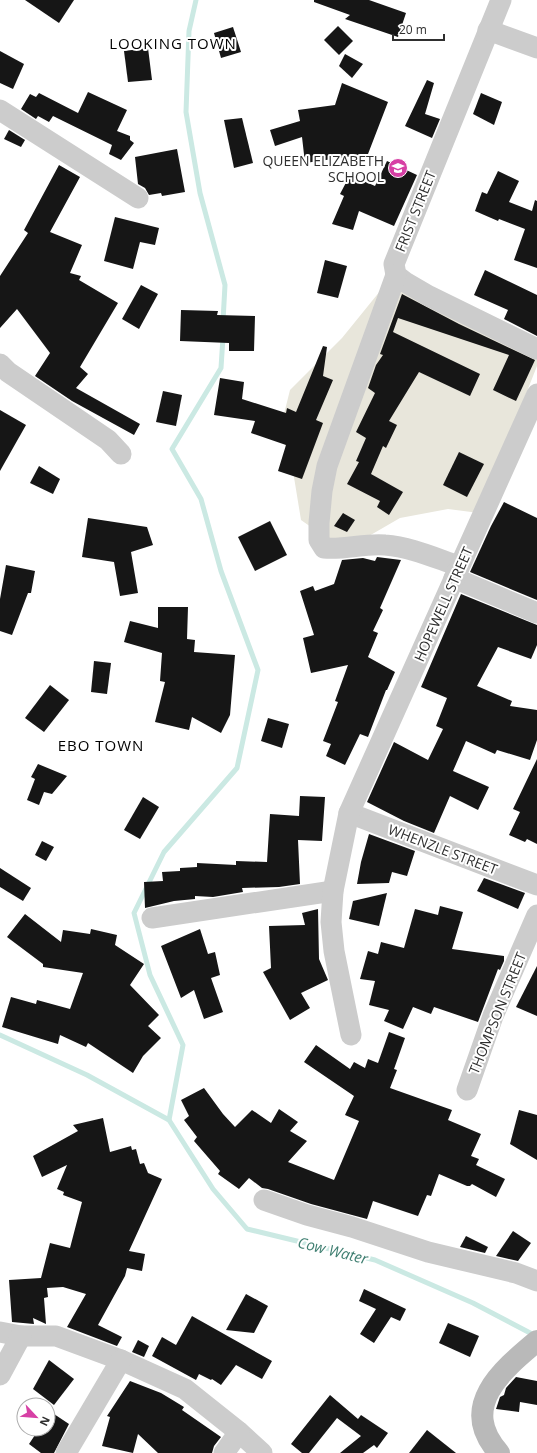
<svg xmlns="http://www.w3.org/2000/svg" width="537" height="1453" font-family="'Open Sans',sans-serif">
  <style>
    .green { fill: #e8e6db }
    .lines { fill: none; stroke-linecap: round; stroke-linejoin: round }
    .stream { stroke: #cbe9e3; stroke-width: 5 }
    .building { fill: #161616 }
    .street { stroke: #ccc; stroke-width: 21 }
    .secondary { stroke: #b9b9b9; stroke-width: 22 }
    .labels { text-anchor: middle; dominant-baseline: central; stroke-width: 4; stroke-linejoin: round; paint-order: stroke }
    .poi-label { font-size: 14px; fill: #2f2f2f; stroke: #fff; text-anchor: end }
    .street-label { font-size: 14px; fill: #2f2f2f; stroke: #fff }
    .neighbourhood-label { font-size: 15px; letter-spacing: 1px; fill: #000; stroke: #fff }
    .water-label { font-size: 15px; font-style: italic; fill: #3e7e70; stroke: #fff }
  </style>
  <rect width="100%" height="100%" fill="#fff"/>
  <polygon class="green" points="389,280 537,353 537,366 479,513 448,509 400,518 362,540 328,539 301,520 292,465 280,430 290,390 342,338"/>
  <g class="lines">
    <g class="stream">
      <polyline points="196,0 189,31 186,112 200,193 225,285 223,321"/>
      <polyline points="0,1035 87,1075 169,1120 213,1189 247,1229 375,1260 473,1303 534,1335"/>
      <polyline points="169,1120 183,1045 150,975 134,913 164,852 237,768 258,670 221,571 201,499 172,449 221,368 223,337"/>
    </g>
  </g>
  <g class="building">
    <polygon points="25,0 74,0 59,23"/>
    <polygon points="314,0 369,0 406,13 398,37 345,19 350,15 314,2"/>
    <polygon points="338,26 353,41 339,55 324,40"/>
    <polygon points="233,27 241,52 221,58 214,33"/>
    <polygon points="148,48 152,80 128,82 124,51"/>
    <polygon points="0,51 24,64 13,89 0,83"/>
    <polygon points="345,54 363,64 352,78 339,66"/>
    <polygon points="427,80 434,83 425,114 440,119 432,138 405,126"/>
    <polygon points="342,83 388,102 368,154 305,163 302,137 275,146 270,130 300,121 298,110 335,105"/>
    <polygon points="88,92 127,110 117,131 130,136 130,140 134,143 121,160 109,154 112,145 53,116 49,122 38,116 36,119 21,109 30,94 36,97 39,93 78,113"/>
    <polygon points="481,93 502,102 494,125 473,114"/>
    <polygon points="242,118 253,163 234,168 224,120"/>
    <polygon points="9,130 25,140 21,147 4,139"/>
    <polygon points="177,149 185,192 162,196 161,193 149,195 145,188 138,184 135,157"/>
    <polygon points="387,161 417,175 394,226 359,211 353,230 332,224 344,196 340,194 350,175 375,186"/>
    <polygon points="59,165 80,177 50,232 82,245 70,273 81,276 79,280 118,303 80,367 88,374 76,388 140,424 134,435 72,401 35,376 50,353 17,309 0,328 0,276 28,233 24,230"/>
    <polygon points="498,171 519,181 509,202 532,211 535,200 537,201 537,268 514,260 525,229 499,219 498,221 475,211 482,192 487,194"/>
    <polygon points="115,217 159,228 155,245 140,242 133,269 104,261"/>
    <polygon points="325,260 347,266 338,298 317,293"/>
    <polygon points="485,270 537,295 537,336 504,319 508,310 474,295"/>
    <polygon points="141,285 158,294 139,329 122,319"/>
    <polygon points="402,294 459,324 535,360 516,401 493,390 509,355 398,318 393,332 480,374 470,396 419,372 389,421 397,425 386,448 383,446 371,474 403,492 389,515 377,507 380,501 347,484 359,462 356,461 366,438 356,432 375,393 368,388 376,365 383,355 380,354"/>
    <polygon points="181,310 218,311 217,315 255,316 254,351 229,351 229,343 180,341"/>
    <polygon points="323,346 327,347 323,376 333,380 316,420 323,423 302,479 278,471 286,445 251,433 255,421 214,415 220,378 244,382 242,399 286,413 287,408 296,412"/>
    <polygon points="163,391 182,395 176,426 156,422"/>
    <polygon points="0,410 26,425 0,471"/>
    <polygon points="459,452 484,464 467,497 443,485"/>
    <polygon points="39,466 60,479 53,494 30,483"/>
    <polygon points="504,502 537,518 537,600 470,572 491,526"/>
    <polygon points="343,513 355,520 347,532 334,526"/>
    <polygon points="88,518 147,527 153,545 131,552 138,593 120,596 114,562 82,557"/>
    <polygon points="270,521 287,555 255,571 238,537"/>
    <polygon points="377,557 401,560 380,608 383,610 373,631 378,633 368,657 395,672 387,690 386,690 368,737 360,734 345,765 326,756 331,744 323,741 338,702 335,701 348,665 311,673 303,638 314,635 300,591 313,586 315,591 334,584 342,560 363,558 375,561"/>
    <polygon points="6,565 35,571 31,593 28,593 12,635 0,631 0,599"/>
    <polygon points="461,594 537,625 537,645 531,659 498,647 477,686 512,701 510,706 537,710 537,740 530,760 497,750 495,754 466,741 453,771 489,787 478,810 450,796 434,833 404,821 367,802 394,742 428,760 443,729 436,726 447,698 421,687"/>
    <polygon points="158,607 188,607 187,639 195,640 194,652 235,655 230,715 221,733 192,717 189,730 155,722 165,682 160,681 162,653 124,642 130,621 158,628"/>
    <polygon points="94,661 111,663 107,694 91,692"/>
    <polygon points="50,685 69,700 44,732 25,718"/>
    <polygon points="268,718 289,724 282,748 261,741"/>
    <polygon points="537,759 537,844 527,839 525,842 509,835 520,812 513,809"/>
    <polygon points="38,764 67,776 52,794 44,792 39,805 27,800 35,779 31,777"/>
    <polygon points="300,796 325,797 322,841 298,840 300,884 279,887 242,888 243,892 213,897 195,896 195,899 174,901 145,908 144,882 163,881 162,872 180,871 180,868 197,867 197,863 236,865 236,861 267,862 270,814 299,816"/>
    <polygon points="143,797 159,807 140,839 124,830"/>
    <polygon points="369,834 415,851 407,876 392,872 389,883 357,884 361,862"/>
    <polygon points="42,841 54,847 46,861 35,855"/>
    <polygon points="0,868 31,888 23,901 0,887"/>
    <polygon points="484,878 525,893 518,909 477,891"/>
    <polygon points="387,893 379,926 349,919 353,901"/>
    <polygon points="440,906 463,912 452,949 504,956 504,961 500,970 498,969 478,1022 434,1007 431,1014 413,1007 403,1029 384,1021 389,1010 369,1005 375,981 360,979 368,951 378,954 381,942 404,948 415,909 438,915"/>
    <polygon points="318,909 319,959 328,980 301,993 310,1008 290,1020 263,972 271,968 269,926 305,925 302,913"/>
    <polygon points="25,914 61,942 63,930 90,934 91,929 117,935 115,945 144,964 130,985 159,1015 148,1026 161,1038 143,1056 133,1073 88,1043 86,1047 60,1035 58,1044 2,1027 11,997 36,1004 37,1000 70,1009 83,973 43,967 43,964 7,937"/>
    <polygon points="200,929 208,954 215,952 220,975 211,978 223,1012 204,1019 194,990 181,998 161,946"/>
    <polygon points="537,966 537,1016 516,1007"/>
    <polygon points="389,1032 405,1038 394,1069 397,1070 390,1088 452,1110 448,1120 481,1134 471,1156 479,1159 476,1165 505,1179 496,1197 472,1184 470,1186 467,1186 439,1174 431,1196 427,1195 418,1216 373,1201 367,1219 311,1204 268,1189 262,1188 249,1178 239,1189 218,1174 220,1171 194,1141 197,1137 184,1120 189,1116 181,1100 204,1088 223,1114 235,1127 252,1110 271,1123 279,1109 298,1122 290,1131 307,1141 288,1162 334,1180 359,1121 345,1115 354,1096 304,1062 316,1045 350,1069 354,1062 365,1068 368,1059 378,1063"/>
    <polygon points="519,1110 537,1115 537,1160 510,1144"/>
    <polygon points="103,1118 110,1152 131,1146 132,1150 136,1149 140,1164 144,1163 148,1173 162,1179 129,1251 145,1254 142,1271 127,1268 125,1276 98,1325 122,1337 117,1346 67,1327 86,1294 63,1287 47,1288 48,1297 44,1298 46,1324 33,1318 34,1324 12,1322 9,1280 41,1278 50,1243 70,1248 82,1202 63,1195 64,1192 57,1189 67,1165 42,1177 33,1156 78,1131 73,1125"/>
    <polygon points="513,1231 531,1243 518,1261 496,1256"/>
    <polygon points="466,1236 488,1247 485,1253 460,1247"/>
    <polygon points="364,1289 406,1309 400,1321 391,1317 374,1343 360,1334 376,1309 359,1301"/>
    <polygon points="246,1294 268,1306 254,1333 226,1330"/>
    <polygon points="192,1316 272,1361 262,1379 236,1365 221,1385 212,1379 211,1380 199,1374 196,1380 152,1356 162,1337 176,1345"/>
    <polygon points="448,1323 479,1336 470,1357 439,1343"/>
    <polygon points="138,1340 149,1346 144,1357 132,1352"/>
    <polygon points="49,1360 74,1379 54,1405 33,1389"/>
    <polygon points="516,1377 537,1381 537,1405 520,1402 519,1412 496,1409 500,1397 504,1395 506,1388"/>
    <polygon points="130,1381 161,1393 184,1407 182,1410 221,1437 214,1446 212,1453 158,1453 138,1434 133,1453 102,1446 110,1417 107,1416"/>
    <polygon points="330,1395 358,1419 361,1415 388,1433 377,1448 374,1445 363,1453 340,1453 361,1436 337,1418 309,1453 302,1453 291,1444"/>
    <polygon points="48,1410 69,1424 54,1453 41,1453 29,1444 39,1429 48,1429"/>
    <polygon points="427,1430 456,1453 409,1453"/>
  </g>
  <g class="lines">
    <g class="street">
      <polyline points="501,0 394,264 396,275 405,282 429,296 537,349"/>
      <polyline points="488,30 537,48"/>
      <polyline points="0,110 138,198"/>
      <path d="M396 275 327 466 322 491 319 523V540L324 548C345 550 365 543 385 545 411 547 435 558 459 566"/>
      <polyline points="0,364 8,372 108,440 121,454"/>
      <polyline points="454,578 537,613"/>
      <polyline points="349,813 537,885"/>
      <polyline points="152,918 333,891"/>
      <polyline points="351,1035 334,951 331,922 333,891 349,813 537,394"/>
      <polyline points="467,1090 493,1016 537,915"/>
      <polyline points="264,1200 307,1215 352,1227 428,1252 516,1273 537,1281"/>
      <polyline points="0,1332 21,1336 56,1336 121,1360 185,1389 239,1432 262,1453"/>
      <polyline points="0,1375 21,1336"/>
      <polyline points="66,1453 121,1360"/>
      <polyline points="224,1453 239,1432"/>
    </g>
    <path class="secondary" d="M499 1453C458 1407 501 1371 537 1341"/>
  </g>
  <defs>
    <symbol id="school-disc" viewBox="-11 -11 22 22"><circle r="9.5" fill="#d740a5" stroke="#fff"/><path d="M0-5L7-2L0 1L-7-2ZM-4 1L0 2.5L4 1V4Q0 6-4 4Z" fill="#fff"/></symbol>
  </defs>
  <g fill-rule="evenodd">
    <use href="#school-disc" x="387" y="157" width="22" height="22"/>
  </g>
  <g class="labels">
    <g class="poi-label">
      <text x="384" y="160">QUEEN ELIZABETH<tspan x="384" dy="16">SCHOOL</tspan></text>
    </g>
    <g class="street-label">
      <text transform="translate(415 211) rotate(-68)">FRIST STREET</text>
      <text transform="translate(443 604) rotate(-66)">HOPEWELL STREET</text>
      <text transform="translate(443 849) rotate(21)">WHENZLE STREET</text>
      <text transform="translate(497 1013) rotate(-68)">THOMPSON STREET</text>
    </g>
    <g class="neighbourhood-label">
      <text x="173" y="43">LOOKING TOWN</text>
      <text x="101" y="745">EBO TOWN</text>
    </g>
    <g class="water-label">
      <text transform="translate(333 1250) rotate(14)">Cow Water</text>
    </g>
  </g>
  <g transform="translate(36 1417) rotate(116)"><circle r="19" fill="#ffffff" stroke="#acacac"/>
  <path d="M0-3L7 15L0 10L-7 15Z" fill="#d740a5"/>
  <text y="-6" font-size="11" font-weight="bold" text-anchor="middle" fill="#2f2f2f">N</text>
  </g>
  <path d="M393 34v6h51v-6" fill="none" stroke="#2f2f2f" stroke-width="2"/>
  <text x="399" y="34" font-size="12" fill="#2f2f2f" stroke="#ffffff" stroke-width="3" paint-order="stroke">20 m</text>
</svg>
